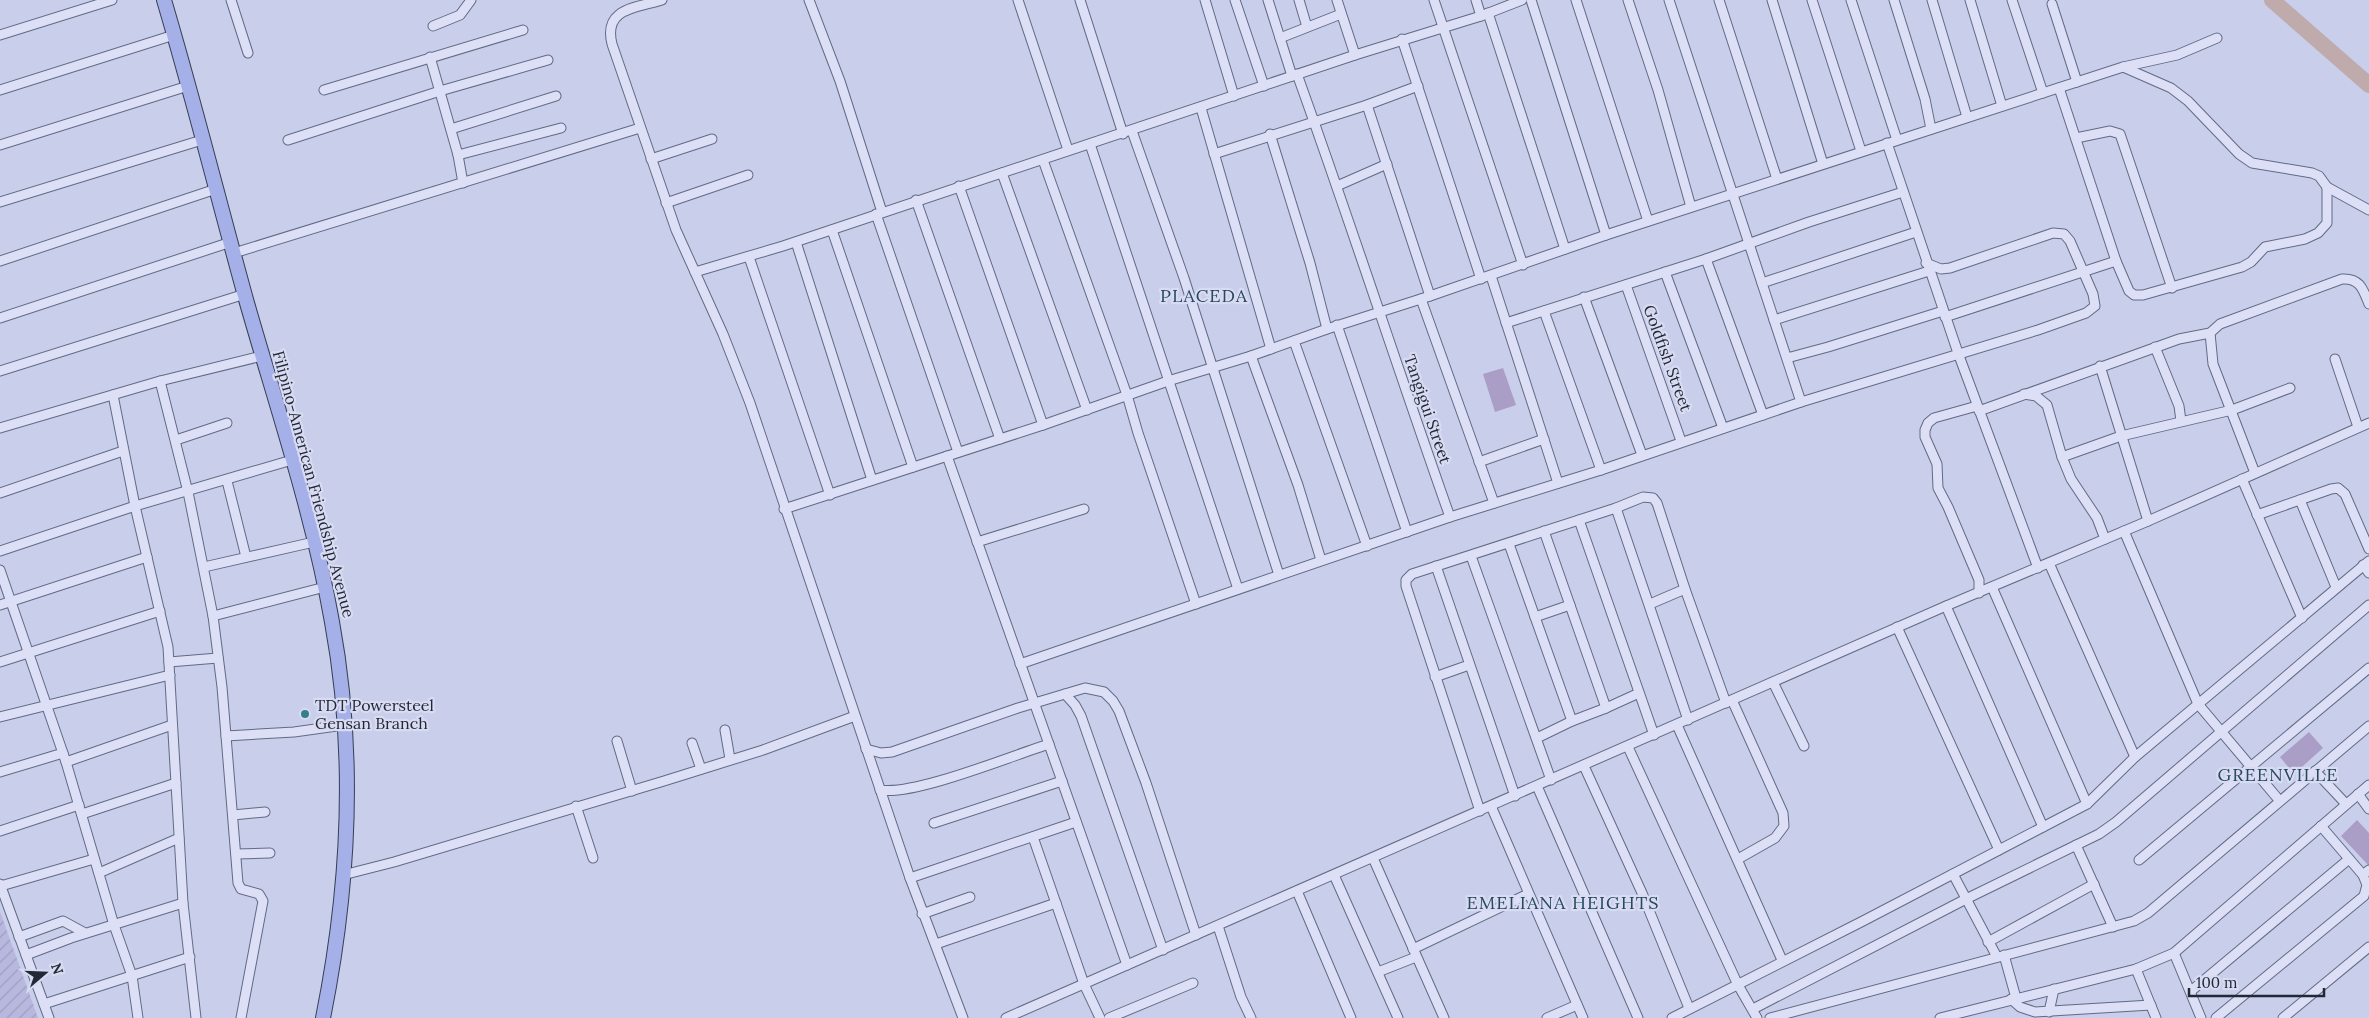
<svg xmlns="http://www.w3.org/2000/svg" width="2369" height="1018" font-family="Lora,serif">
  <style>
    .farmland { fill: url(#farmland-furrows) }
    .pitch { fill: #aa9ec7 }
    .lines { fill: none; stroke-linecap: round; stroke-linejoin: round }
    .river { stroke: #bfaaac; stroke-width: 16 }
    .minor-casing { stroke: #606b84; stroke-width: 11 }
    .primary-casing { stroke: #333f53; stroke-width: 16 }
    .minor { stroke: #dcdff5; stroke-width: 9 }
    .primary { stroke: #a6b0e8; stroke-width: 14 }
    .poi-dot { fill: #377f8c; stroke: #d8dbf2; stroke-width: 2 }
    .labels { text-anchor: middle; dominant-baseline: central; stroke-width: 4.5; stroke-linejoin: round; paint-order: stroke }
    .street-label { font-size: 16px; fill: #222936; stroke: #d8dbf2 }
    .poi-label { font-size: 16px; fill: #222936; stroke: #d8dbf2; text-anchor: start }
    .neighbourhood-label { font-size: 18px; letter-spacing: 1px; fill: #26495e; stroke: #d8dbf2 }
  </style>
  <defs>
    <pattern id="farmland-furrows" width="10" height="10" patternUnits="userSpaceOnUse" patternTransform="scale(1.25)"><rect width="10" height="10" fill="#b8b8df"/><path d="M-1 1l2-2M0 10L10 0M9 11l2-2" fill="none" stroke="#9e9ec0"/></pattern>
  </defs>
  <rect width="100%" height="100%" fill="#c9ceea"/>
  <polygon class="farmland" points="0,912 2,917 38,1018 0,1018"/>
  <g class="pitch">
    <polygon points="1503,368 1516,405 1495,412 1483,374"/>
    <polygon points="2309,732 2323,748 2294,774 2280,757"/>
    <polygon points="2357,820 2369,833 2369,866 2341,836"/>
  </g>
  <g class="lines">
    <polyline class="river" points="2272,0 2369,85"/>
    <defs>
      <g id="minor">
        <polyline points="231,0 248,53"/>
        <path d="M662 0C636 8 603 8 612 44L676 230 723 334 750 403 910 878 963 1018"/>
        <polyline points="809,0 840,81 882,212"/>
        <polyline points="1018,0 1068,150"/>
        <polyline points="1080,0 1123,134"/>
        <polyline points="1205,0 1234,96"/>
        <polyline points="1235,0 1264,86"/>
        <polyline points="1268,0 1292,76"/>
        <polyline points="1299,0 1307,27"/>
        <polyline points="1337,0 1355,55"/>
        <polyline points="1434,0 1523,265"/>
        <polyline points="1476,0 1481,16"/>
        <polyline points="1531,0 1606,235"/>
        <polyline points="1576,0 1648,221"/>
        <polyline points="1628,0 1658,90 1691,207"/>
        <polyline points="1669,0 1801,402"/>
        <polyline points="1719,0 1777,179"/>
        <polyline points="1772,0 1823,164"/>
        <polyline points="1812,0 1861,151"/>
        <polyline points="1851,0 1897,140"/>
        <polyline points="1894,0 1925,99 1931,129"/>
        <polyline points="1932,0 1967,117"/>
        <polyline points="1970,0 2002,106"/>
        <polyline points="2012,0 2043,93"/>
        <polyline points="2052,4 2077,82"/>
        <polyline points="1488,13 1565,249"/>
        <polyline points="433,26 460,15 471,0"/>
        <polyline points="0,35 112,0"/>
        <polyline points="1280,38 1341,14"/>
        <polyline points="1402,39 1481,279"/>
        <polyline points="430,57 458,155 463,183"/>
        <polyline points="2123,67 2171,88 2188,101 2239,154 2252,163 2312,173 2319,176 2327,187 2369,210"/>
        <path d="M1297 74C1350 221 1398 370 1450 517"/>
        <polyline points="2059,88 2116,261 2129,291 2134,295 2143,295 2242,267 2251,262 2265,247 2305,239 2318,233 2327,223 2327,187"/>
        <polyline points="0,90 174,35"/>
        <polyline points="324,90 523,30"/>
        <polyline points="1367,105 1430,296"/>
        <polyline points="1201,108 1271,349"/>
        <polyline points="451,129 556,96"/>
        <polyline points="1132,131 1184,278 1279,575"/>
        <polyline points="1270,134 1310,263 1327,329"/>
        <polyline points="2076,138 2110,131 2120,134 2172,288"/>
        <polyline points="288,140 440,91 548,60"/>
        <polyline points="1887,143 1958,353 2038,568"/>
        <polyline points="1090,144 1238,589"/>
        <polyline points="0,145 188,86"/>
        <polyline points="1214,154 1367,105 1418,86"/>
        <polyline points="458,155 561,128"/>
        <polyline points="651,159 712,139"/>
        <polyline points="1043,160 1127,395 1138,433 1196,604"/>
        <polyline points="1002,173 1087,410"/>
        <polyline points="959,186 1043,425"/>
        <polyline points="1337,186 1387,164"/>
        <polyline points="916,200 1000,439"/>
        <polyline points="0,202 202,140"/>
        <polyline points="666,203 748,175"/>
        <polyline points="876,214 958,452"/>
        <polyline points="832,230 913,467"/>
        <polyline points="796,242 872,480"/>
        <polyline points="234,253 640,128"/>
        <polyline points="749,257 830,495"/>
        <polyline points="0,261 216,189"/>
        <polyline points="695,272 783,246 1355,55 1481,16 1522,0"/>
        <polyline points="1665,272 1723,428"/>
        <polyline points="1491,276 1558,483"/>
        <polyline points="1762,283 1916,232"/>
        <polyline points="1626,285 1681,441"/>
        <polyline points="1584,297 1642,455"/>
        <polyline points="1421,299 1494,503"/>
        <polyline points="1544,311 1601,470"/>
        <polyline points="1945,317 2116,261"/>
        <polyline points="0,318 231,242"/>
        <polyline points="1774,320 1929,271"/>
        <polyline points="1506,323 1706,259"/>
        <polyline points="1337,325 1407,532"/>
        <polyline points="2210,333 2213,364 2255,473"/>
        <polyline points="1294,341 1367,546"/>
        <polyline points="2155,347 2179,406 2181,421"/>
        <polyline points="1251,356 1298,485 1321,560"/>
        <polyline points="1787,358 1828,347 1943,311"/>
        <polyline points="2335,359 2358,427"/>
        <polyline points="2100,366 2148,521"/>
        <polyline points="0,371 245,294"/>
        <polyline points="160,381 188,492 213,616 222,687 238,883 241,889 259,894 263,901 241,1018"/>
        <polyline points="2024,394 2036,396 2047,405 2062,457 2071,479 2097,518 2105,539"/>
        <polyline points="113,395 135,506 168,647 183,903 196,1018"/>
        <polyline points="1977,406 1934,418 1928,423 1925,430 1925,437 1937,464 1938,488 1948,507 1979,580 1979,593"/>
        <path d="M1979 411 2179 339 2210 333 2220 324 2342 279C2360 278 2363 289 2369 304"/>
        <polyline points="1763,415 1706,259 1809,222 1903,192"/>
        <polyline points="0,428 160,381 262,356"/>
        <polyline points="176,440 227,423"/>
        <polyline points="947,456 1127,965"/>
        <polyline points="2062,457 2121,436 2232,410 2290,388"/>
        <polyline points="1479,462 1544,439"/>
        <polyline points="2242,479 2302,618"/>
        <polyline points="227,481 246,557"/>
        <polyline points="0,493 123,451"/>
        <polyline points="2300,500 2336,587"/>
        <polyline points="1616,508 1643,497 1653,498 1657,503 1685,589 1726,703"/>
        <polyline points="784,509 1043,425 1168,381 1251,356 1327,329 1430,296 1606,235 2123,67 2177,55 2217,38"/>
        <polyline points="2257,515 2331,489 2338,488 2345,494 2369,549"/>
        <polyline points="1579,520 1654,735"/>
        <polyline points="1544,531 1606,708 1639,693"/>
        <polyline points="2124,531 2198,704 2279,800"/>
        <polyline points="977,542 1084,509"/>
        <polyline points="1509,544 1572,721 1606,708"/>
        <polyline points="0,551 135,506 292,460"/>
        <polyline points="1471,556 1551,780"/>
        <polyline points="2049,563 2135,757"/>
        <polyline points="2363,565 2369,573"/>
        <polyline points="1436,566 1515,796"/>
        <polyline points="204,567 314,542"/>
        <polyline points="0,570 66,762 114,925 132,976 138,1018"/>
        <polyline points="1992,587 2087,804"/>
        <polyline points="1650,604 1685,589"/>
        <polyline points="0,605 147,557"/>
        <polyline points="1946,606 2043,827"/>
        <polyline points="213,616 325,587"/>
        <polyline points="1535,617 1570,605"/>
        <polyline points="1897,627 1999,850"/>
        <polyline points="0,662 160,611"/>
        <polyline points="169,662 218,658"/>
        <polyline points="1020,664 1450,517 1601,470 1801,402 2038,330 2086,313 2095,306 2093,294 2070,241 2064,234 2053,233 1950,268 1941,269 1926,263"/>
        <polyline points="1435,677 1469,665"/>
        <polyline points="1773,682 1804,746"/>
        <polyline points="1065,694 1075,705 1081,716 1163,950"/>
        <polyline points="1732,700 1783,813 1784,826 1775,838 1738,859"/>
        <polyline points="0,717 170,675"/>
        <polyline points="1677,725 1782,960"/>
        <polyline points="725,730 730,759"/>
        <polyline points="226,736 294,732 344,725"/>
        <polyline points="1537,738 1572,721"/>
        <polyline points="617,741 632,791"/>
        <polyline points="692,743 701,769"/>
        <polyline points="1628,747 1738,985 1757,1018"/>
        <polyline points="866,749 881,753 892,752 1018,708 1085,688 1104,692 1113,701 1119,711 1146,783 1196,935"/>
        <polyline points="66,762 172,725"/>
        <polyline points="1584,766 1642,893 1689,1008"/>
        <polyline points="2315,771 2346,804"/>
        <polyline points="0,772 63,753"/>
        <polyline points="1537,786 1638,1018"/>
        <path d="M880 790C914 796 1011 756 1049 744"/>
        <polyline points="2358,794 2369,809"/>
        <polyline points="576,806 593,858"/>
        <polyline points="1491,806 1583,1018"/>
        <polyline points="1480,811 1406,586 1406,580 1412,574 1616,508 1688,720"/>
        <polyline points="82,814 176,783"/>
        <polyline points="233,815 265,812"/>
        <polyline points="934,823 1062,781"/>
        <polyline points="2321,826 2363,875"/>
        <polyline points="0,831 79,805"/>
        <polyline points="1033,837 1084,984 1100,1018"/>
        <polyline points="2076,845 2113,927"/>
        <polyline points="236,854 270,853"/>
        <polyline points="1373,858 1444,1018"/>
        <polyline points="2139,860 2369,668"/>
        <polyline points="99,873 179,838"/>
        <polyline points="1953,874 1997,957"/>
        <polyline points="343,875 394,862 664,781 763,750 855,716"/>
        <polyline points="1334,875 1398,1018"/>
        <polyline points="910,878 1076,822"/>
        <polyline points="0,884 49,1018"/>
        <polyline points="1,886 94,859"/>
        <polyline points="1297,891 1351,1018"/>
        <polyline points="922,914 970,897"/>
        <polyline points="1218,926 1241,997 1251,1018"/>
        <polyline points="19,937 63,921 85,933"/>
        <polyline points="1988,942 2094,884"/>
        <polyline points="936,944 1056,903"/>
        <polyline points="1413,949 1528,894"/>
        <polyline points="2174,953 2201,1018"/>
        <polyline points="26,955 71,938 183,903"/>
        <polyline points="2004,955 2016,998"/>
        <polyline points="2136,969 2156,1018"/>
        <polyline points="1378,972 1416,957"/>
        <polyline points="2191,991 2349,859"/>
        <polyline points="2011,999 2020,1007 2035,1012 2151,1005"/>
        <polyline points="44,1004 190,957"/>
        <polyline points="1753,1009 1966,899 2099,834 2116,822 2369,605"/>
        <polyline points="2049,1012 2054,989"/>
        <polyline points="1006,1018 1946,606 2148,521 2369,423"/>
        <polyline points="1109,1018 1193,983"/>
        <polyline points="1547,1018 1577,1005"/>
        <polyline points="1672,1018 1863,921 2087,804 2135,757 2369,561"/>
        <polyline points="1770,1018 2134,921 2148,913 2369,726"/>
        <polyline points="1940,1018 2136,969 2174,953 2369,785"/>
        <polyline points="2216,1018 2364,896 2367,885 2363,875 2369,870"/>
        <polyline points="2283,1018 2369,947"/>
      </g>
      <path id="primary" d="M164 0C194 101 219 202 247 303 277 408 313 514 332 622 356 752 349 889 323 1018"/>
    </defs>
    <use href="#minor" class="minor-casing"/>
    <use href="#primary" class="primary-casing"/>
    <use href="#minor" class="minor"/>
    <use href="#primary" class="primary"/>
  </g>
  <circle class="poi-dot" cx="305" cy="714" r="5"/>
  <g class="labels">
    <g class="street-label">
      <text transform="translate(1668 358) rotate(70)">Goldfish Street</text>
      <text transform="translate(1428 409) rotate(71)">Tangigui Street</text>
      <text transform="translate(314 484) rotate(75)">Filipino-American Friendship Avenue</text>
    </g>
    <g class="poi-label">
      <text x="315" y="705">TDT Powersteel<tspan x="315" dy="18">Gensan Branch</tspan></text>
    </g>
    <g class="neighbourhood-label">
      <text x="1204" y="295">PLACEDA</text>
      <text x="2278" y="774">GREENVILLE</text>
      <text x="1563" y="902">EMELIANA HEIGHTS</text>
    </g>
  </g>
  <g transform="translate(45 973) rotate(71)" stroke="#d8dbf2" stroke-width="4" paint-order="stroke">
  <path d="M0-4L9 19L0 12L-9 19Z" fill="#222936"/>
  <text y="-8" font-size="14" font-weight="bold" text-anchor="middle" fill="#222936">N</text>
  </g>
  <path d="M2189 988v8h135v-8" fill="none" stroke="#222936" stroke-width="2.5"/>
  <text x="2196" y="988" font-size="15" fill="#222936" stroke="#d8dbf2" stroke-width="4" paint-order="stroke">100 m</text>
</svg>
